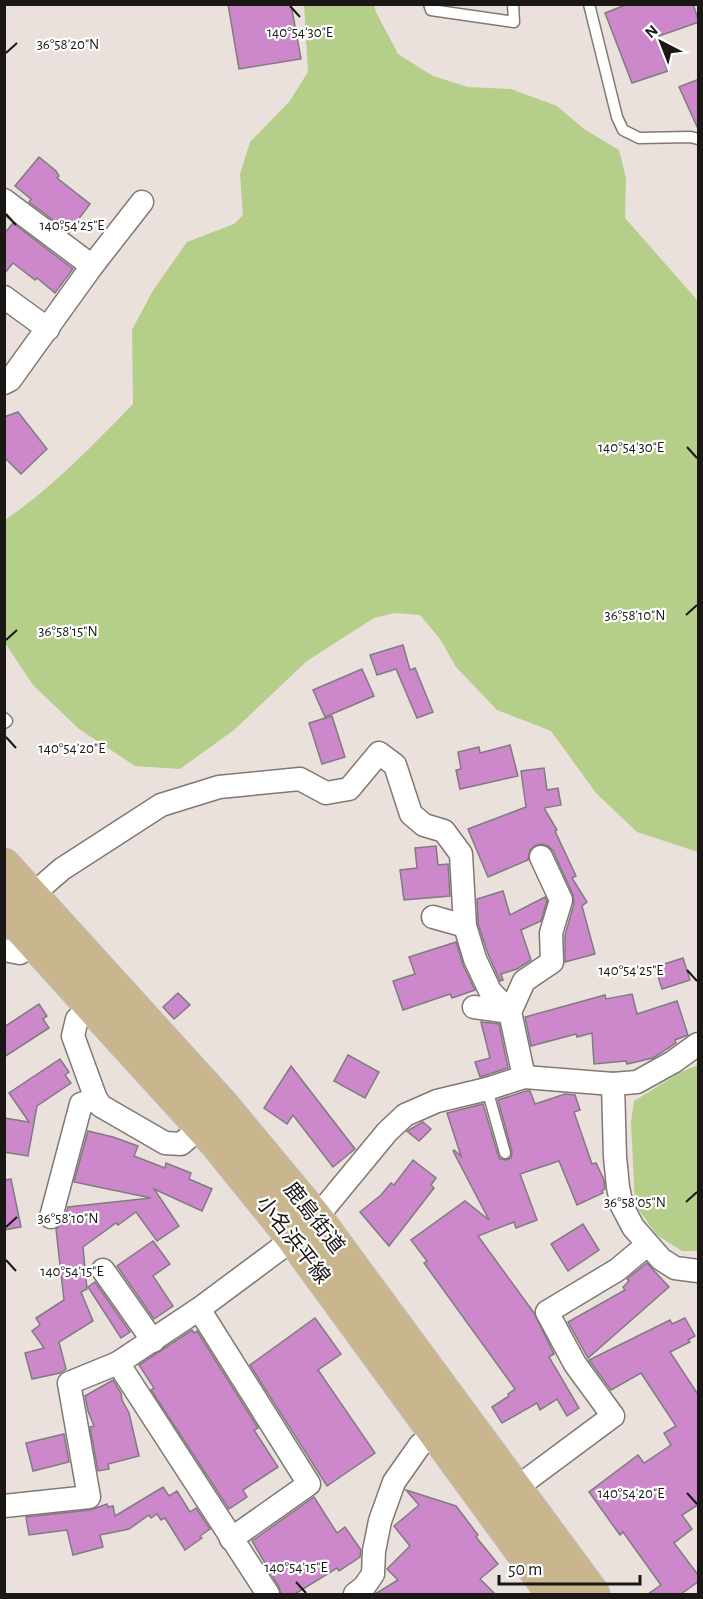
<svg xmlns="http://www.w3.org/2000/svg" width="703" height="1599" font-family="'Alegreya Sans','Noto Sans JP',sans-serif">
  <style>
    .green { fill: #b5ce8a }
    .building { fill: #cc88ca; stroke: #817b81; stroke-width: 1.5 }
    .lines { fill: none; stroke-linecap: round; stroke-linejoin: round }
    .service-casing { stroke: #817874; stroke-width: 13 }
    .minor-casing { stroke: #817874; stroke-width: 25 }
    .primary-casing { stroke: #bfbebd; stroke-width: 35 }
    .service { stroke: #fff; stroke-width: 10 }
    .minor { stroke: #fff; stroke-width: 22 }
    .primary { stroke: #c9b58e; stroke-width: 33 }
    .ticks { fill: none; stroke: #1a1715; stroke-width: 2 }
    .labels { text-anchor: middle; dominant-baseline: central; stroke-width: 4.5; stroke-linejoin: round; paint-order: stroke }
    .street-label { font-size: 21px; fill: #1a1715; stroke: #fff }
    .ticks-label { font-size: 15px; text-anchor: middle; fill: #1a1715; stroke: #fff; stroke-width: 4.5; stroke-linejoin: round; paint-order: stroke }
  </style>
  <rect width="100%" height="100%" fill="#eae1dc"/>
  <g class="green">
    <path d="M304 5H374L376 12 398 54 433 76 468 87 511 89 557 106 584 129 619 150 626 178 625 218 698 301V852L637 832 596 793 551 731 497 710 456 667 440 639 420 615 395 613 374 618 307 661 234 730 180 769 135 766 79 729 33 685 5 643V520C52 488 93 445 133 404L132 330 152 292 187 242 234 224 243 215 240 174 250 142 289 102 308 72Z"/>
    <polygon points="698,1065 698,1251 682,1251 657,1235 635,1205 631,1122 634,1101 681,1072"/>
  </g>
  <g class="building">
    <polygon points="228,4 291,4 301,59 239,69"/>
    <polygon points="628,4 693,4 699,22 656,37 668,71 632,83 605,13"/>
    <polygon points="699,79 699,131 679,87"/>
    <polygon points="39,157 56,171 59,176 57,178 90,204 69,232 29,202 31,199 15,186"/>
    <polygon points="13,223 73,269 55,293 37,278 35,280 13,263 4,274 4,234"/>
    <polygon points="18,412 47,449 21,474 4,457 4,417"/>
    <polygon points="403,645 410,670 415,668 433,712 417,718 396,669 377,675 370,655"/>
    <polygon points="362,669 374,696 325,717 313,690"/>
    <polygon points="332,716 345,757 322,764 309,723"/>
    <polygon points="510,745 518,776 460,789 456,770 461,769 458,752 479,747 480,753"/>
    <polygon points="544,768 547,790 558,788 561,805 544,808 557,830 555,831 576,876 572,878 587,902 582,906 595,954 565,962 565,935 574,904 573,895 553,851 548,846 543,844 536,845 530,850 528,860 488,877 468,829 526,807 521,771"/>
    <polygon points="436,846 438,865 448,864 450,896 404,900 400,870 417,868 415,848"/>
    <polygon points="503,891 510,915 545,897 547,901 541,921 521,930 531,960 517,969 501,974 503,980 500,981 488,954 478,924 477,899"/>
    <polygon points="456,942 463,965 475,990 452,998 450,994 403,1010 393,981 415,974 409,957"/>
    <polygon points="683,958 690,980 662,989 655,967"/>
    <polygon points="178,993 190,1005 174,1019 163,1007"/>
    <polygon points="632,994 637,1014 677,1001 688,1035 675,1040 676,1043 653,1058 627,1064 626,1061 594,1064 592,1033 577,1037 576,1034 531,1046 525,1017 605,995 606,999"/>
    <polygon points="39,1004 47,1016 43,1019 49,1028 4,1057 4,1027"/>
    <polygon points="481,1022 499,1024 508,1068 480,1077 475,1062 490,1058"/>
    <polygon points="348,1055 379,1072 365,1098 334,1081"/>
    <polygon points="60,1059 69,1072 65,1075 71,1083 37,1106 28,1156 4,1152 4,1118 29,1122 9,1093"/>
    <polygon points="291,1066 355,1149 333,1167 293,1115 287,1124 264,1108"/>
    <polygon points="526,1091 530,1091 535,1104 565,1094 575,1095 580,1110 574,1112 592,1164 596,1163 604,1180 605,1189 602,1191 603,1193 577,1205 559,1161 520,1174 537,1220 516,1228 514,1222 478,1236 534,1313 554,1354 549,1357 579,1408 567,1416 557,1399 540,1410 537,1403 502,1423 492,1407 509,1396 508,1394 515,1389 424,1263 427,1261 411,1240 465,1201 489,1220 453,1151 454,1150 461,1156 447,1113 483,1104 498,1155 500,1159 506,1160 511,1158 512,1152 498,1100"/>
    <polygon points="423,1122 431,1129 419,1141 407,1131"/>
    <polygon points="88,1131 113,1137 138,1146 134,1156 165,1168 166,1163 191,1173 189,1179 212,1189 202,1211 154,1189 179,1226 157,1241 136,1212 118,1225 116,1223 83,1247 87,1289 81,1292 93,1321 59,1342 66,1369 60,1373 32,1379 25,1353 44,1348 32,1331 40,1325 36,1318 64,1300 56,1229 64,1221 68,1207 151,1198 74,1182"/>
    <polygon points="413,1160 436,1178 431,1185 434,1188 389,1246 360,1212 381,1195 391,1183 394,1185"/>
    <polygon points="11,1179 21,1227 4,1230 4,1180"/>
    <polygon points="583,1224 599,1250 568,1271 551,1244"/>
    <polygon points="153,1241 170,1264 153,1276 173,1306 154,1319 117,1266"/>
    <polygon points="647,1263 669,1287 588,1358 568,1322 625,1290 623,1287 629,1281 627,1279"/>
    <polygon points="95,1282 130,1332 121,1338 88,1287"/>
    <polygon points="315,1318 341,1354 318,1370 375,1453 327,1486 250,1365"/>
    <polygon points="685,1318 695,1336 688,1340 690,1342 670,1352 699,1396 699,1504 682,1515 692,1529 674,1543 699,1576 699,1581 681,1594 648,1594 661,1585 623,1532 620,1535 589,1492 638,1455 644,1463 671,1445 664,1433 676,1426 641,1373 611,1390 589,1360 670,1320 672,1324"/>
    <polygon points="192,1330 194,1333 197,1331 258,1428 254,1430 278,1467 243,1490 247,1497 229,1509 151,1390 154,1388 139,1365"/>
    <polygon points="113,1380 121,1393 122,1400 129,1413 139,1456 108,1464 109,1469 98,1471 90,1427 94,1426 88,1411 85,1396"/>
    <polygon points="64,1434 69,1462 33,1471 26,1443"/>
    <polygon points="163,1487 169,1496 177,1491 190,1512 196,1508 210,1529 200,1536 202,1538 185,1550 165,1518 161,1520 157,1514 151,1518 149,1515 129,1529 100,1535 103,1547 73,1555 67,1530 29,1535 26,1517 90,1510 107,1504 108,1507 113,1506 115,1516"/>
    <polygon points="406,1490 456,1506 478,1535 476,1537 498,1564 480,1579 495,1594 375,1594 398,1580 387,1569 410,1546 394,1526 419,1505"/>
    <polygon points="314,1497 337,1533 345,1527 361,1550 360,1557 339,1571 337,1568 295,1594 281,1594 279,1587 252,1541"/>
  </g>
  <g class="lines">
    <defs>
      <g id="service">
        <polyline points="429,4 431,10 514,22 513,4"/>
        <polyline points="589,4 617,117 623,130 639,138 691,137 698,139"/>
        <polyline points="4,718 7,721 4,723"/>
        <polyline points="487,1089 505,1153"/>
      </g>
      <g id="minor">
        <polyline points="4,200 92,266"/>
        <polyline points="4,297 48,329"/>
        <polyline points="4,383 10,380 92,266 142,202"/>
        <polyline points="32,895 62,869 161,805 219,787 300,779 326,793 349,789 379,753 395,765 411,814 424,825 444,831 461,854 465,926 475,959 490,991 510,1012 524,1077"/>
        <polyline points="433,917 465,926"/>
        <polyline points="4,950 20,953 44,934"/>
        <polyline points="102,999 77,1019 73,1036 96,1099 101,1106 165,1143 181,1144 211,1118"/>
        <polyline points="474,1007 510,1012 524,981 552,962 551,933 561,900 541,857"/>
        <polyline points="613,1084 615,1157 618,1187 622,1206 633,1227 661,1259 675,1268 698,1271"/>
        <polyline points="51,1217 81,1104 96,1099"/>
        <polyline points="103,1270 153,1341"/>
        <polyline points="199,1309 309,1484 231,1539"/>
        <polyline points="516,1488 613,1416 575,1364 547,1312 617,1270 647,1245"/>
        <polyline points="4,1506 89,1497 69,1383 118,1363"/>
        <polyline points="268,1594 118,1363 199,1309 277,1251 316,1218 387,1132 405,1115 437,1101 487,1089 524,1077 613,1084 637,1082 673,1062 698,1044"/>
        <polyline points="355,1594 364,1587 373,1574 374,1551 380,1521 394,1482 420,1445 445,1425"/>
      </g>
      <g id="primary">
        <polyline points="4,865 223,1106 316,1218 593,1594"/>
        <polyline points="4,910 217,1144 293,1238 553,1594"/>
      </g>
    </defs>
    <use href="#service" class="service-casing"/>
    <use href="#minor" class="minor-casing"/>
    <use href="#primary" class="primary-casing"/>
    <use href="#service" class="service"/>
    <use href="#minor" class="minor"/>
    <use href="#primary" class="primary"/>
  </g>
  <path class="ticks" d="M290 6 300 17M6 53 17 43M6 214 16 225M687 447 697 458M686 615 697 605M6 640 17 630M6 737 16 748M687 970 697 981M686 1202 697 1192M6 1227 17 1217M6 1260 16 1271M687 1493 697 1504M296 1582 306 1593"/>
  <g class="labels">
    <g class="street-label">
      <text transform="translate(314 1218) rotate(52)">鹿島街道</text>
      <text transform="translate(293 1240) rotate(52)">小名浜平線</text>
    </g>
  </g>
  <g class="ticks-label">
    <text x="300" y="37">140°54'30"E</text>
    <text x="68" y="49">36°58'20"N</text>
    <text x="72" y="230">140°54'25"E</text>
    <text x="631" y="452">140°54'30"E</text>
    <text x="635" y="620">36°58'10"N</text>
    <text x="68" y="636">36°58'15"N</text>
    <text x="72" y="753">140°54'20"E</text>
    <text x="631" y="975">140°54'25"E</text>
    <text x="635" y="1207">36°58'05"N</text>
    <text x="68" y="1223">36°58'10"N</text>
    <text x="72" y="1276">140°54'15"E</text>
    <text x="631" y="1498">140°54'20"E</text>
    <text x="296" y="1572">140°54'15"E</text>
  </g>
  <rect width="703" height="1599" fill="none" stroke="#1a1715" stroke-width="12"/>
  <g transform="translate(661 42) rotate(318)" stroke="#ffffff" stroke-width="4.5" paint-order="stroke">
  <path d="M0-4.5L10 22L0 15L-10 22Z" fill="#1a1715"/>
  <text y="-9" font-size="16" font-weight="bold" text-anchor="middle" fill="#1a1715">N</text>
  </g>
  <path d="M499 1575v9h141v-9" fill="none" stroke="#1a1715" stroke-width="3"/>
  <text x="508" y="1575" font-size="18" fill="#1a1715" stroke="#ffffff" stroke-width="4.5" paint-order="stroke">50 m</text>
</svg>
